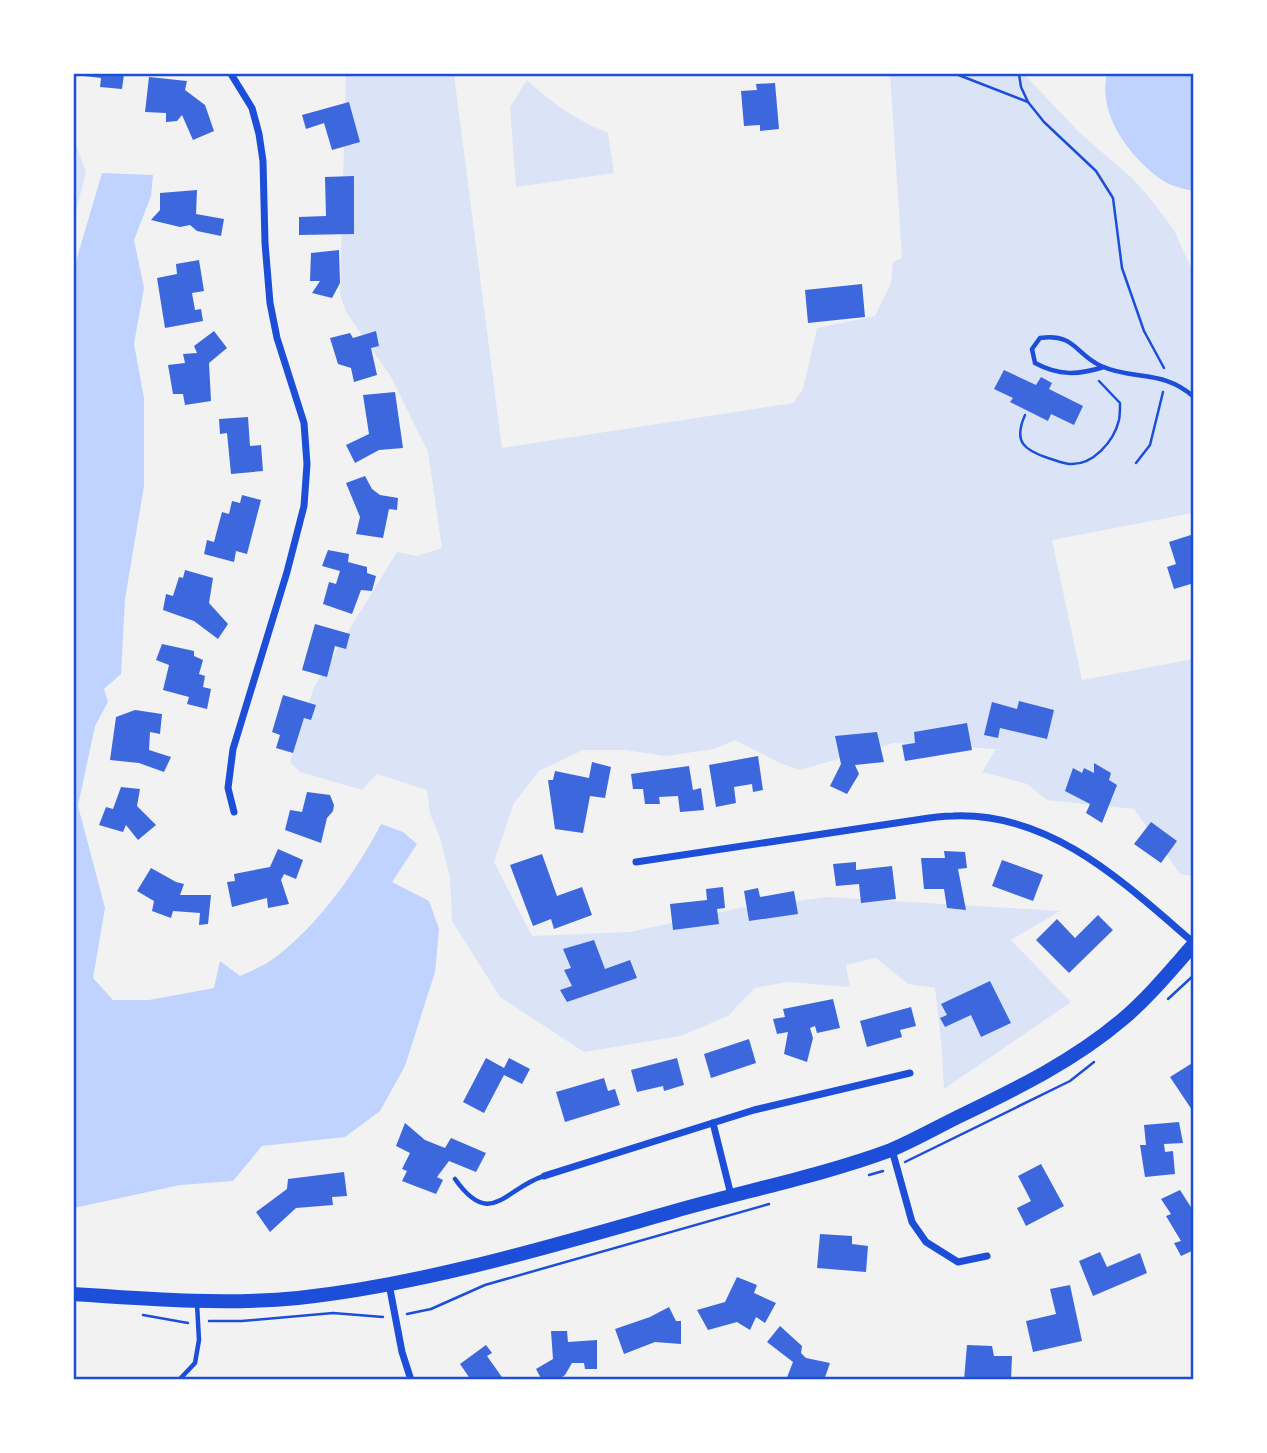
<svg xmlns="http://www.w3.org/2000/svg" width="1267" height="1453" font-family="Literata,serif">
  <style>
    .green { fill: #dbe4f7 }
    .water { fill: #bfd3fe }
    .building { fill: #3d67dc }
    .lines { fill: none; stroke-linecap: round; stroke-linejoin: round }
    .path { stroke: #1d4ed8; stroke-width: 2.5 }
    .service { stroke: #1d4ed8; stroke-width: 4.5 }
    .minor { stroke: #1d4ed8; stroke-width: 7 }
    .primary { stroke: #1d4ed8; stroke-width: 14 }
    .neatline { fill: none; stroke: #1d4ed8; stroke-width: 2.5 }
  </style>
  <rect width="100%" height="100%" fill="#f2f2f2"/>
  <g class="green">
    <polygon points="346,74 454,74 502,448 793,403 803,389 817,328 875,316 891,283 893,262 902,258 890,74 1024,74 1080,133 1133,179 1153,202 1174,230 1193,272 1193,513 1052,540 1082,680 1193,659 1193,876 1180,874 1134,809 1047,800 1027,784 982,772 996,749 894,743 800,770 780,763 735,740 714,749 666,756 625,750 583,750 539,771 514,803 494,862 532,936 630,932 734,909 828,897 1060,911 1011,940 1071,1002 944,1089 941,1040 935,988 908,984 876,958 846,965 850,987 788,982 755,988 728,1016 681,1036 584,1052 500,997 452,921 450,878 440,838 430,814 427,790 377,774 362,790 300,772 290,762 314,687 397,552 417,556 442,548 428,452 391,377 346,312 340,294"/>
    <path d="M527 80C554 105 575 119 608 133L614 173 516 187 510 107Z"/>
    <polygon points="74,139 86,172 74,220"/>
  </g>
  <g class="water">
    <path d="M1107 74H1193V191C1185 189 1175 187 1167 183 1133 162 1097 116 1107 74Z"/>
    <path d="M102 173 153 175 151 196 134 240 144 288 134 344 144 398V486L125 599 121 674 104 689 108 702 95 726 78 806 105 908 93 978 113 1000H149L214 988 220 961 240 976C251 971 263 966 273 959 316 928 357 871 381 824L403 832 417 844 392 882 429 901 439 929 435 972 405 1066 380 1111 345 1137 262 1146 233 1181 180 1185 74 1208V268Z"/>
  </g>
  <g class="building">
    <polygon points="76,74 124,74 122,89 100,87 101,78 76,75"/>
    <polygon points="149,77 187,81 185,90 205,105 214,131 193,140 182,115 177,121 166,122 166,113 145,112"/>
    <polygon points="775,83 779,129 760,131 760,125 744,126 741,91 757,90 756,84"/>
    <polygon points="349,102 360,142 332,150 324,123 306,129 302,115"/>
    <polygon points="354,176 354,234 299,235 299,217 326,216 325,177"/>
    <polygon points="197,190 196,214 224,219 221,236 197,231 190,225 180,227 151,220 160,210 160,193"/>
    <polygon points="339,250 340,283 332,298 312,293 320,281 310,281 311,253"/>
    <polygon points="199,260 204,291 192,293 195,310 201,309 203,321 165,328 157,278 177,274 176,264"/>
    <polygon points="862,284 865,317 808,323 805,290"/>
    <polygon points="214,331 227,348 209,363 211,401 185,405 183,394 173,394 168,365 185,363 183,354 197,353 194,346"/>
    <polygon points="376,331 379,346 371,348 377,375 354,382 351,368 338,364 330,338 350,333 353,338"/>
    <polygon points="1004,370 1036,385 1041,377 1052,383 1049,389 1083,406 1074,425 1051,414 1048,421 1010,402 1013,398 994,389"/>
    <polygon points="395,392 403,448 379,450 355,463 346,445 369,434 363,395"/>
    <polygon points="248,417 250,446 261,445 263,471 231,474 227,433 220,434 219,419"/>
    <polygon points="365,476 372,489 380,495 398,498 397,510 389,509 383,538 356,534 360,517 346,483"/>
    <polygon points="242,495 261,500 247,554 236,551 234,562 204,554 207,540 214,542 222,512 229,514 232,501 240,503"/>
    <polygon points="1194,534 1194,583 1174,589 1167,567 1176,564 1169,542"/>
    <polygon points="328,550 349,554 348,562 367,567 367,573 376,576 372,591 361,590 352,614 323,604 329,582 336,584 340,571 322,566"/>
    <polygon points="185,570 213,578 209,603 228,624 218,639 194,621 163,610 166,594 173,596 179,577 183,578"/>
    <polygon points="315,624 350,634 346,649 335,646 327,677 302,670"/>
    <polygon points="162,644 194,651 194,656 203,660 199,674 205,676 203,687 211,689 207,709 187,704 189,697 163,690 169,665 156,660"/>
    <polygon points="283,695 316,705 311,720 304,718 293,753 276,748 280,735 272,732"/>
    <polygon points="1019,701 1054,710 1047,739 1000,728 998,738 984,735 992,702 1017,709"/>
    <polygon points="135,710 162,714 160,734 150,732 149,750 171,757 164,772 139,763 110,760 116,717"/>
    <polygon points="967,723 972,750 905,761 902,745 915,743 914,732"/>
    <polygon points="877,732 884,762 855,765 859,774 847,794 830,786 841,764 835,736"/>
    <polygon points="758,756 763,790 753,792 752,784 734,787 736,803 716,807 709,765"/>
    <polygon points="592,762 611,767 605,798 590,796 583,833 555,829 548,780 553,780 555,771 589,778"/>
    <polygon points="1094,763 1111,773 1109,780 1117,785 1102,823 1086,813 1090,804 1065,791 1073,768 1082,773 1084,768 1094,773"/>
    <polygon points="689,766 693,790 701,788 704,810 680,812 678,796 659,797 660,804 645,804 643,789 633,789 631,774"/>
    <polygon points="121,787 140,789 137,806 156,825 138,840 126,825 123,832 99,825 106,807 113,809"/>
    <polygon points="307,792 330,795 334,805 333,811 327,818 321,843 285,830 290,810 302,812"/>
    <polygon points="1151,822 1177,841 1161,863 1134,844"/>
    <polygon points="278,849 303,860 296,879 284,874 281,880 289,904 268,908 267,898 232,907 227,882 235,881 234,874 270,867"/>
    <polygon points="944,851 965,852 967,868 958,869 966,910 947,908 944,889 924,889 921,858 945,858"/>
    <polygon points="542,854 557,896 582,887 592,915 554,929 551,919 533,926 510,865"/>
    <polygon points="1002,860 1043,875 1033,901 992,886"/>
    <polygon points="856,862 856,870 892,866 896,899 861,903 859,884 836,886 833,864"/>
    <polygon points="151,868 176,882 184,884 180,895 211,895 208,924 199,925 200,913 173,911 171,918 152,911 154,901 137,891"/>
    <polygon points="723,887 725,908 717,909 719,924 673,930 670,904 707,900 706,889"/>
    <polygon points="758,888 760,897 794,891 798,914 749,921 744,891"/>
    <polygon points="1098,915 1113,930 1069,973 1036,940 1057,919 1075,938"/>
    <polygon points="594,940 605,969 630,960 637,978 567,1002 560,990 572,986 564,970 571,968 563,949"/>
    <polygon points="990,981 1011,1023 981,1037 971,1015 945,1027 940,1018 947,1015 941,1004"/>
    <polygon points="833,999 840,1028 817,1033 815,1026 810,1028 813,1038 807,1062 784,1054 788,1032 777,1034 773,1019 785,1017 783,1009"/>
    <polygon points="911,1007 916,1026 900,1030 902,1037 867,1047 860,1021"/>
    <polygon points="749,1039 756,1063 711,1078 704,1054"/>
    <polygon points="486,1058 504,1068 509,1058 530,1069 522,1084 504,1075 484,1113 463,1102"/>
    <polygon points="677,1058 684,1085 664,1091 663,1086 637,1092 631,1070"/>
    <polygon points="1194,1062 1194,1113 1170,1077"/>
    <polygon points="604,1078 608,1091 615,1089 620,1105 565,1122 556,1092"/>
    <polygon points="1179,1122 1183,1143 1164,1144 1165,1152 1173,1151 1175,1174 1145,1177 1140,1145 1146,1145 1144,1125"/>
    <polygon points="405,1123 425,1140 445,1148 451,1138 486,1153 476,1172 449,1161 437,1177 443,1180 436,1194 402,1181 407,1171 402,1169 410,1153 396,1146"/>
    <polygon points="1041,1164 1064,1206 1026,1226 1017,1208 1031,1201 1018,1176"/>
    <polygon points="344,1172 347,1196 332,1197 333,1205 296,1208 270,1232 256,1212 287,1189 288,1179"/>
    <polygon points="1180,1190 1194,1212 1194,1250 1181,1256 1174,1243 1181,1241 1166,1216 1171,1214 1161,1199"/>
    <polygon points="820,1234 852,1236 852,1244 868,1246 866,1272 817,1268"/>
    <polygon points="1100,1252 1107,1267 1140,1253 1147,1273 1093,1296 1079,1261"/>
    <polygon points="737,1277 757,1285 754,1293 776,1303 765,1323 756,1317 750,1330 737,1322 708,1330 697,1310 725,1302"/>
    <polygon points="1070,1285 1082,1341 1033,1352 1026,1321 1056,1314 1050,1289"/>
    <polygon points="669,1307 676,1321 681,1321 681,1344 655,1342 624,1354 615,1329 650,1317"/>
    <polygon points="780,1326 802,1346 801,1353 806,1358 830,1363 824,1380 786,1380 793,1362 767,1342"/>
    <polygon points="551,1331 567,1331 568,1342 597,1340 597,1369 585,1369 584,1363 572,1363 565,1375 558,1380 542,1380 536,1369 553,1359"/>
    <polygon points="486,1345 492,1353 487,1356 504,1380 471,1380 460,1364"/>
    <polygon points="967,1345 992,1346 994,1356 1012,1356 1011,1380 964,1380"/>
  </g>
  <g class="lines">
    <g class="path">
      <polyline points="956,74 1028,102"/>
      <polyline points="1019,74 1021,87 1028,102 1044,122 1096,171 1113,198 1122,268 1144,331 1164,368"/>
      <path d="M1025 415C1013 442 1024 450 1048 458 1055 460 1062 463 1069 464 1093 466 1114 441 1119 420 1120 415 1120 408 1120 403L1099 381"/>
      <polyline points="1136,463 1150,445 1163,392"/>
      <polyline points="1168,999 1194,975"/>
      <polyline points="905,1162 1070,1081 1094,1062"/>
      <polyline points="869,1175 883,1171"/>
      <polyline points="407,1314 431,1309 485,1285 769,1204"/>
      <polyline points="143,1315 188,1323"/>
      <polyline points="209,1321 242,1321 333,1313 383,1317"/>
    </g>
    <g class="service">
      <path d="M1104 367C1078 375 1059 376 1035 363L1032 349 1040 338C1075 333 1075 354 1101 366 1134 381 1163 369 1194 397"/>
      <path d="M455 1179C491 1230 505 1188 544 1176"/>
      <polyline points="179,1380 195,1363 199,1340 197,1304"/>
    </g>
    <g class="minor">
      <polyline points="231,74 252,108 259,134 263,161 265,243 270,303 277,338 304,423 307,464 304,506 287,572 233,749 228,788 234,812"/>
      <path d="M636 862 916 820C928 818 941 816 953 816 1052 812 1124 883 1194 943"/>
      <polyline points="713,1123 731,1195"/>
      <polyline points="892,1150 912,1222 926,1242 958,1262 987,1256"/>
      <polyline points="544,1176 754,1110 910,1073"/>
      <polyline points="389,1284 402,1352 411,1380"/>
    </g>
    <path class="primary" d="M74 1294C148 1299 223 1305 298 1298 426 1284 551 1246 675 1211 745 1191 824 1175 891 1150 915 1140 939 1126 962 1115 1018 1088 1075 1060 1123 1019 1149 997 1171 970 1194 944"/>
  </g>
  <rect width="1267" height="1453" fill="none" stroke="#ffffff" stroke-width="150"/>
  <rect x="75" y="75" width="1117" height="1303" class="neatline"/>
</svg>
